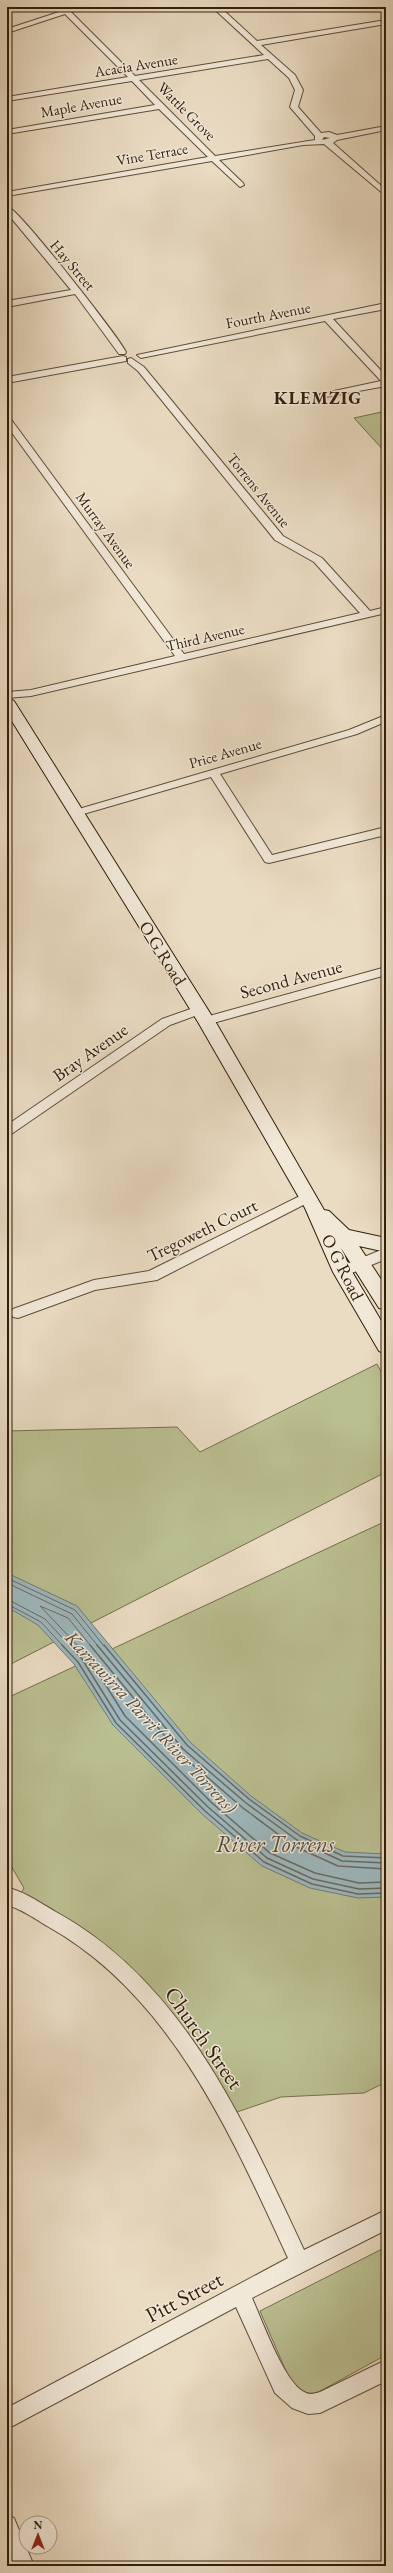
<svg xmlns="http://www.w3.org/2000/svg" width="393" height="2573" font-family="'EB Garamond',serif">
  <style>
    .green { fill: #babf91; stroke: #756e4d }
    .water { fill: #9eb8bf; stroke: #727a76 }
    .lines { fill: none; stroke-linecap: round; stroke-linejoin: round }
    .shore-far1 { stroke: #676b64; stroke-width: 1 }
    .shore { stroke: #676b64; stroke-width: 1.5 }
    .street-casing { stroke: #5e4e38; stroke-width: 2 }
    .secondary-casing { stroke: #301e09; stroke-width: 2 }
    .street { fill: #f1e8d8; fill-rule: evenodd }
    .secondary { fill: #f1e8d8; fill-rule: evenodd }
    .labels { text-anchor: middle; dominant-baseline: central; stroke-width: 3; stroke-linejoin: round; paint-order: stroke }
    .far-street-label { font-size: 15px; fill: #301e09; stroke: #f1e8d8 }
    .far-district-label { font-size: 18px; font-weight: bold; letter-spacing: 1px; fill: #301e09; stroke: #f1e8d8 }
    .street-label { font-size: 18px; fill: #301e09; stroke: #f1e8d8 }
    .water-label { font-size: 19px; font-style: italic; fill: #514c40; stroke: #f1e8d8 }
    .near-street-label { font-size: 22px; fill: #301e09; stroke: #f1e8d8 }
    .near-water-label { font-size: 23px; font-style: italic; fill: #514c40; stroke: #f1e8d8 }
  </style>
  <rect width="100%" height="100%" fill="#eadcc3"/>
  <filter id="stains"><feTurbulence type="fractalNoise" baseFrequency=".005" numOctaves="4"/><feColorMatrix values="0 0 0 0 .2 0 0 0 0 .09 0 0 0 0 .02 0 0 0 .5 -.17"/></filter>
  <radialGradient id="worn" r=".72"><stop offset=".6" stop-color="#630" stop-opacity="0"/><stop offset="1" stop-color="#630" stop-opacity=".3"/></radialGradient>
  <g class="green">
    <polygon points="386,411 386,453 354,418"/>
    <polygon points="377,1364 386,1381 386,1472 7,1666 7,1431 177,1427 200,1452"/>
    <polygon points="386,1521 386,2082 364,2093 281,2097 234,2113 131,1975 18,1898 24,1888 7,1859 7,1698"/>
    <polygon points="386,2247 386,2355 313,2395 293,2387 260,2311"/>
  </g>
  <polygon class="water" points="7,1573 77,1606 190,1742 251,1796 302,1833 345,1852 386,1854 386,1897 358,1898 310,1888 262,1866 202,1814 113,1725 74,1664 38,1625 7,1607"/>
  <g class="lines">
    <g class="shore-far1">
      <polyline points="7,1578 75,1610 104,1646"/>
      <polyline points="7,1583 72,1614 98,1646"/>
      <polyline points="7,1599 45,1619 70,1646"/>
      <polyline points="7,1604 41,1622 63,1646"/>
      <polyline points="78,1646 40,1606 68,1618 91,1646"/>
    </g>
    <g class="shore">
      <polyline points="62,1645 78,1662 116,1723 205,1811 264,1862 312,1884 358,1894 386,1893"/>
      <polyline points="69,1645 82,1659 120,1720 208,1807 267,1858 313,1879 359,1889 386,1888"/>
      <polyline points="77,1645 87,1655 125,1716 212,1803 270,1853 315,1873 359,1883 386,1882"/>
      <polyline points="90,1645 178,1752 243,1808 294,1846 338,1866 386,1869"/>
      <polyline points="97,1645 183,1749 246,1803 297,1840 342,1861 386,1863"/>
      <polyline points="104,1645 187,1745 249,1799 300,1836 343,1856 386,1858"/>
    </g>
    <defs>
      <g id="street">
        <path d="M58 7H83L71 12 135 76 264 55 212 7H220L257 41 386 20V24L261 45 295 75 303 90 298 107 321 133 329 132 337 135 386 126V130L337 140 333 143 386 190V196L324 144 303 145 219 160 243 183 244 185 240 187 212 161 7 196V192L208 157 159 109 7 134V130L155 105 132 81 7 101V97L128 77 65 14 7 33V29L62 11ZM268 59 289 78 295 90 290 107 315 136V140L215 156 139 80ZM324 137 330 138 322 140Z"/>
        <polygon points="378,7 386,7 386,12"/>
        <path d="M7 206C18 208 117 335 126 352L125 354H119L75 294 7 307V301L71 290 7 213Z"/>
        <polygon points="386,303 386,309 333,319 386,376 386,386 320,398 320,394 381,381 325,321 141,358 137,355"/>
        <polygon points="123,356 126,357 126,361 7,383 7,377"/>
        <polygon points="131,358 144,367 283,536 322,558 370,611 386,607 386,613 31,696 7,698 7,692 31,690 175,656 7,426 7,417 10,418 184,654 360,613 314,562 275,540 138,371 128,363 128,359"/>
        <polygon points="381,717 386,719 385,722 357,734 220,774 272,855 386,827 386,835 269,863 265,862 211,777 80,815 76,817 70,813 72,811 349,730"/>
        <polygon points="386,967 386,975 206,1025 200,1021 202,1018"/>
        <polygon points="199,1006 205,1010 203,1013 170,1025 7,1137 7,1125 162,1019"/>
        <polygon points="308,1192 315,1197 313,1200 157,1280 95,1290 18,1318 13,1317 11,1313 13,1309 94,1280 149,1271"/>
        <polygon points="386,1248 386,1259 342,1277 335,1272 337,1268"/>
        <path d="M7 1888C22 1890 42 1904 56 1912 184 1982 245 2124 304 2250L386 2210V2230L252 2298C262 2320 284 2382 304 2392 309 2395 314 2394 320 2392L386 2360V2381L320 2413 308 2414 292 2408 275 2393 236 2307 7 2429V2408L288 2258C231 2135 171 1995 47 1926 39 1921 15 1905 7 1906Z"/>
        <polygon points="7,2515 14,2518 34,2566 14,2566 7,2550"/>
      </g>
      <polygon id="secondary" points="7,697 14,701 215,1021 324,1210 329,1211 349,1230 386,1238 386,1252 359,1246 386,1287 386,1310 379,1308 341,1248 351,1270 386,1329 386,1354 379,1351 333,1272 305,1208 198,1022 7,713"/>
    </defs>
    <use href="#street" class="street-casing"/>
    <use href="#secondary" class="secondary-casing"/>
    <use href="#street" class="street"/>
    <use href="#secondary" class="secondary"/>
  </g>
  <g class="labels">
    <g class="far-street-label">
      <text transform="translate(136 65) rotate(-9)">Acacia Avenue</text>
      <text transform="translate(81 105) rotate(-10)">Maple Avenue</text>
      <text transform="translate(187 111) rotate(45)">Wattle Grove</text>
      <text transform="translate(152 154) rotate(-10)">Vine Terrace</text>
      <text transform="translate(73 265) rotate(50)">Hay Street</text>
      <text transform="translate(268 315) rotate(-11)">Fourth Avenue</text>
      <text transform="translate(259 490) rotate(51)">Torrens Avenue</text>
      <text transform="translate(106 530) rotate(54)">Murray Avenue</text>
      <text transform="translate(205 637) rotate(-13)">Third Avenue</text>
      <text transform="translate(225 753) rotate(-16)">Price Avenue</text>
    </g>
    <g class="far-district-label">
      <text x="318" y="397">KLEMZIG</text>
    </g>
    <g class="street-label">
      <text transform="translate(163 953) rotate(58)">O G Road</text>
      <text transform="translate(291 979) rotate(-15)">Second Avenue</text>
      <text transform="translate(90 1052) rotate(-35)">Bray Avenue</text>
      <text transform="translate(202 1230) rotate(-26)">Tregoweth Court</text>
      <text transform="translate(343 1267) rotate(63)">O G Road</text>
    </g>
    <g class="water-label">
      <text transform="translate(151 1722) rotate(47)">Karrawirra Parri (River Torrens)</text>
    </g>
    <g class="near-street-label">
      <text transform="translate(204 2038) rotate(55)">Church Street</text>
      <text transform="translate(184 2297) rotate(-28)">Pitt Street</text>
    </g>
    <g class="near-water-label">
      <text x="275" y="1844">River Torrens</text>
    </g>
  </g>
  <rect width="393" height="2573" fill="none" stroke="#eadcc3" stroke-width="24"/>
  <rect x="8" y="8" width="377" height="2557" fill="none" stroke="#301e09" stroke-width="2"/>
  <rect x="12" y="12" width="369" height="2549" fill="none" stroke="#301e09"/>
  <g transform="translate(38 2535)"><circle r="19" fill="#f1e8d8" stroke="#a49785"/>
  <path d="M0-3L7 15L0 10L-7 15Z" fill="#8f2418"/>
  <text y="-6" font-size="11" font-weight="bold" text-anchor="middle" fill="#301e09">N</text>
  </g>
  <rect width="100%" height="100%" filter="url(#stains)"/>
  <rect width="100%" height="100%" fill="url(#worn)"/>
</svg>
